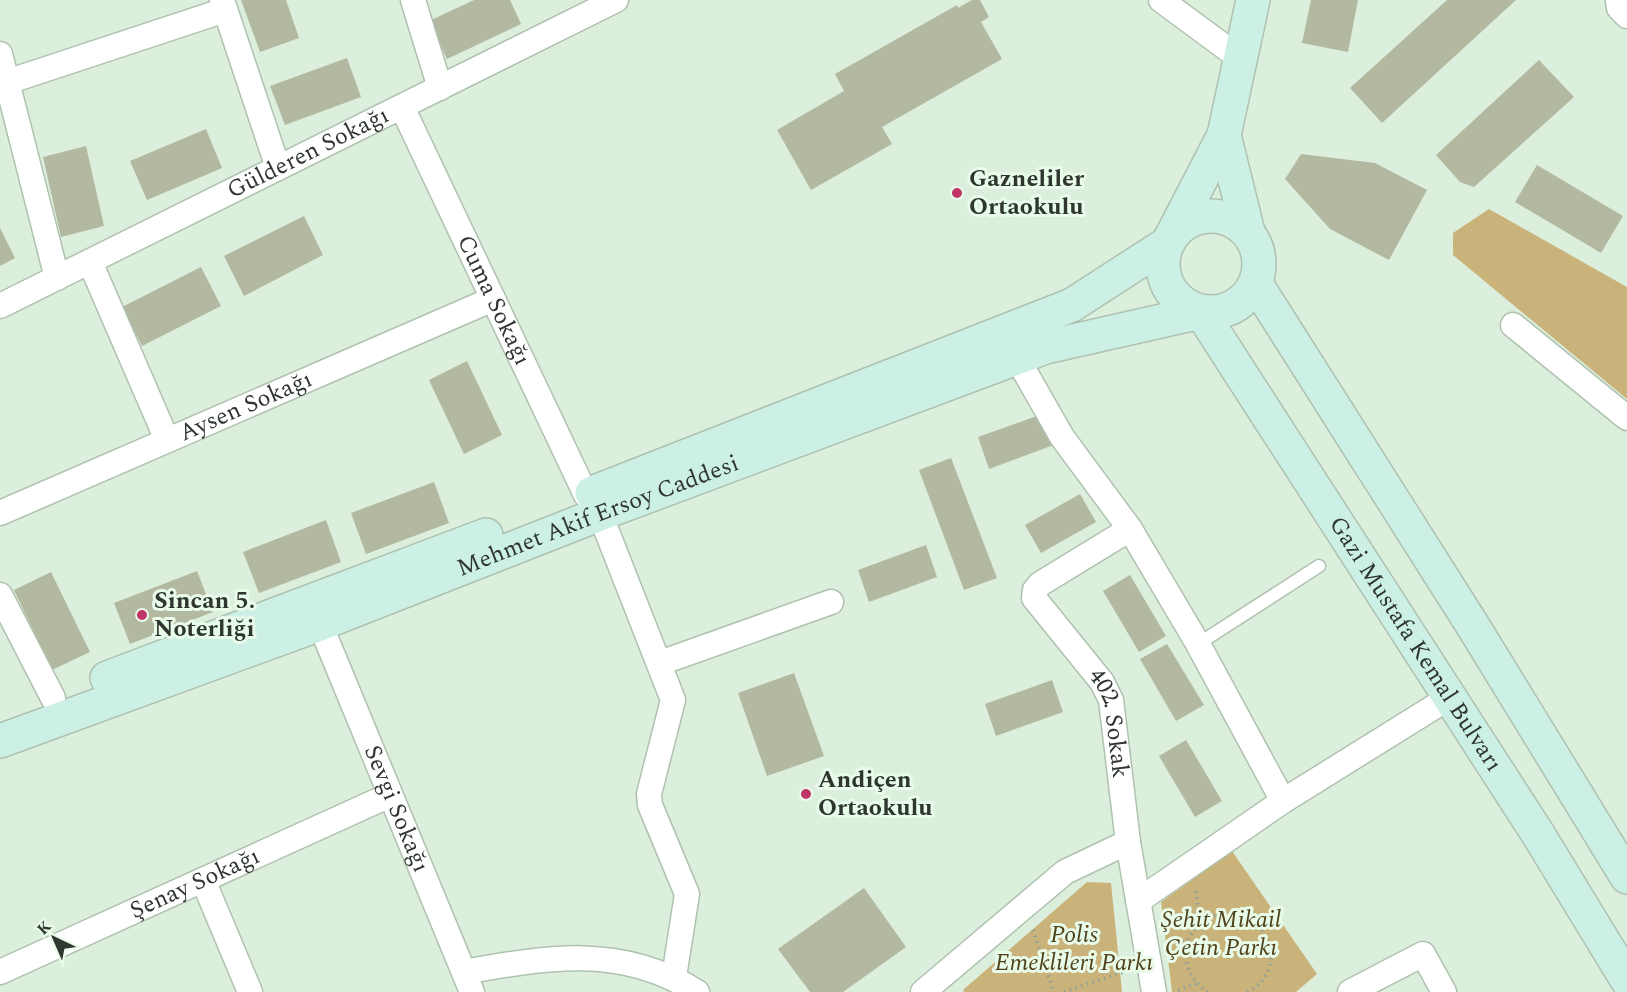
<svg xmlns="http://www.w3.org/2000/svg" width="1627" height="992" font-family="Spectral,serif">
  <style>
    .green { fill: #cab37a }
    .building { fill: #b3b8a1 }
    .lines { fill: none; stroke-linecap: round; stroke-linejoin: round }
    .lane-casing { stroke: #afc2af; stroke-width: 15 }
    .street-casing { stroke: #afc2af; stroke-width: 27 }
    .secondary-casing { stroke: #afc2af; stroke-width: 36 }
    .path { stroke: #93a193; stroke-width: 4; stroke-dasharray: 1.5 4.5; stroke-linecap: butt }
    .lane { stroke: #fff; stroke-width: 12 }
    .street { stroke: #fff; stroke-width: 24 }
    .secondary { stroke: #ccefe6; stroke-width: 33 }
    .poi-dot { fill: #c03467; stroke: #e9fce9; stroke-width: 2 }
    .labels { text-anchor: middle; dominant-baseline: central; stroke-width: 6; stroke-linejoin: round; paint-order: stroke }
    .street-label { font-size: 24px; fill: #2f362f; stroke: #e9fce9 }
    .poi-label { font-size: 24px; font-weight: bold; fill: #2f362f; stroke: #e9fce9; text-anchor: start }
    .park-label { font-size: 24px; font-style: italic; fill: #50421b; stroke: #e9fce9 }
  </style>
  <rect width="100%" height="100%" fill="#dcefdc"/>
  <g class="green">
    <polygon points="1489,209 1627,287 1627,399 1453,255 1453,233"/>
    <polygon points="1232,851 1317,974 1296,992 1172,992 1161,902"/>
    <polygon points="1087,882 1111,883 1122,992 964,992 963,990"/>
  </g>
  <g class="building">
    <polygon points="241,0 286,0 299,38 260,52"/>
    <polygon points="474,0 510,0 521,24 447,59 429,21"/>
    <polygon points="972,0 980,0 989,17 981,22 1002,59 882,127 892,144 811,190 777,130 844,91 835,74 957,5 958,8"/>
    <polygon points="1311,0 1358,0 1348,52 1302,43"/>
    <polygon points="1447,0 1516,0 1382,123 1350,88"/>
    <polygon points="347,58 361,97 285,125 270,86"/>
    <polygon points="1539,60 1574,97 1474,187 1460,182 1436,155"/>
    <polygon points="206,129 222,168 147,200 130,161"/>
    <polygon points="86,146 104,226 61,237 43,157"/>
    <polygon points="1301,154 1375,163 1427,190 1389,260 1330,229 1285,179"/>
    <polygon points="1537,165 1623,216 1601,253 1515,202"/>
    <polygon points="304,216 323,255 244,296 224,256"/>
    <polygon points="0,228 15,258 0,266"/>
    <polygon points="201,267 221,306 142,346 122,307"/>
    <polygon points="467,361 502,435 464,454 429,380"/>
    <polygon points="1045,413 1056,444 989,469 978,437"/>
    <polygon points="951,458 997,578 964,590 919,470"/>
    <polygon points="434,482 449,523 366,554 351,513"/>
    <polygon points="1080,494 1096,522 1041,553 1025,525"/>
    <polygon points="326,520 341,562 259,593 243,552"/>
    <polygon points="926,545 937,577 869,602 858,570"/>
    <polygon points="197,571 213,612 130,644 114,603"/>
    <polygon points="51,572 90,652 52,670 14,590"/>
    <polygon points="1130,575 1166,636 1139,652 1103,591"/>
    <polygon points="1167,644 1204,705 1176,721 1140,659"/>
    <polygon points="794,673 824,756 767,776 738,693"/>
    <polygon points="1052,680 1063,712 996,736 985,704"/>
    <polygon points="1186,740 1222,801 1195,817 1159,756"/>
    <polygon points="864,888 906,947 843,992 810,992 778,949"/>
  </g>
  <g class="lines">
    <defs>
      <polyline id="lane" points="1198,644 1319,566"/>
      <g id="street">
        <polyline points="222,0 278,168"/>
        <polyline points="413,0 440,88"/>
        <polyline points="1161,0 1241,59"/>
        <polyline points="1618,0 1619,8 1627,16"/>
        <polyline points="0,54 57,278"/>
        <polyline points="7,82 225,10"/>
        <path id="s1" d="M402 107 586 495"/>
        <polyline points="90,262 167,440"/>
        <path id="s2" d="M0 306 616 0"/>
        <polyline points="1513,325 1627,418"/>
        <polyline points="1017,358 1062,437 1130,529 1198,644 1283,801"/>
        <path id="s3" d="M0 513 493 299"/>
        <polyline points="600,514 673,700 649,794 650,805 687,894 674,977"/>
        <path id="s4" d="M1130 529 1040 584 1035 590 1034 598 1102 682 1111 700 1128 842 1154 992"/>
        <polyline points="0,595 53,698"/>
        <path id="s5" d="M320 624 472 992"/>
        <polyline points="660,663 831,602"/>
        <polyline points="203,880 250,992"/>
        <polyline points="1138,901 1283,801 1450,697"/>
        <path id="s6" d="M0 972 390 795"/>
        <path d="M464 972C547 957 622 944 697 992"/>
        <polyline points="923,992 1065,872 1128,842"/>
        <polyline points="1350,992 1423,954 1444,992"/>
      </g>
      <g id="secondary">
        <polyline points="1224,135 1248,232"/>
        <circle cx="1211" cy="264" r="48"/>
        <polyline points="1256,284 1473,626 1627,877"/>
        <polyline points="592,493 1072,305 1168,243 1224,135 1253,0"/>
        <polyline points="107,678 486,535"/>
        <path id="s7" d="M0 741 320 624 600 514 1046 347 1201 312 1538 834 1627 980"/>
      </g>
    </defs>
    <use href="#lane" class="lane-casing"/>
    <use href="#street" class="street-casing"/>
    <use href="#secondary" class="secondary-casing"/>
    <g class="path">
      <polyline points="1196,891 1200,922"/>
      <polyline points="1033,930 1054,992"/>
      <polyline points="1171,944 1188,941"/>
      <polyline points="1178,990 1197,983"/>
      <polyline points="1064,992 1126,971"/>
      <path d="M1208 992C1193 982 1185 968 1186 950 1187 938 1195 926 1205 920 1258 888 1298 969 1247 992"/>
    </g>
    <use href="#lane" class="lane"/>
    <use href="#street" class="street"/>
    <use href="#secondary" class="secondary"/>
  </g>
  <g class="poi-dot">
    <circle cx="957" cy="193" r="6"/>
    <circle cx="142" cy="615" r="6"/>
    <circle cx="806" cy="794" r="6"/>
  </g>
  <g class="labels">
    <g class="street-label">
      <text stroke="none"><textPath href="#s2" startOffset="344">Gülderen Sokağı</textPath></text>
      <text stroke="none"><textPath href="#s1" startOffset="214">Cuma Sokağı</textPath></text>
      <text stroke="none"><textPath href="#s3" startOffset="268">Aysen Sokağı</textPath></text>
      <text stroke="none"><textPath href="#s7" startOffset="639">Mehmet Akif Ersoy Caddesi</textPath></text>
      <text stroke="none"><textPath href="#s7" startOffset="1672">Gazi Mustafa Kemal Bulvarı</textPath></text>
      <text stroke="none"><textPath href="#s4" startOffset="272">402. Sokak</textPath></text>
      <text stroke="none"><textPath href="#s5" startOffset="200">Sevgi Sokağı</textPath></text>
      <text stroke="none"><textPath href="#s6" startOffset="214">Şenay Sokağı</textPath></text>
    </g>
    <g class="poi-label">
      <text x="969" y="179">Gazneliler<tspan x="969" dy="28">Ortaokulu</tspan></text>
      <text x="154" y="601">Sincan 5.<tspan x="154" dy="28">Noterliği</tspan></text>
      <text x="818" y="780">Andiçen<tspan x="818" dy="28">Ortaokulu</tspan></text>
    </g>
    <g class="park-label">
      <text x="1221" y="920">Şehit Mikail<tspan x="1221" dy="28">Çetin Parkı</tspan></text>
      <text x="1074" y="935">Polis<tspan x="1074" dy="28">Emeklileri Parkı</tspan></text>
    </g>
  </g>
  <g transform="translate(54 938) rotate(316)" stroke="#e9fce9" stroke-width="4.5" paint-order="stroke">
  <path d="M0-4.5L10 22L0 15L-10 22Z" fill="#2f362f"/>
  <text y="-9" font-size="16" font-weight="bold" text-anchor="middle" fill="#2f362f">K</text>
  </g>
</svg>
